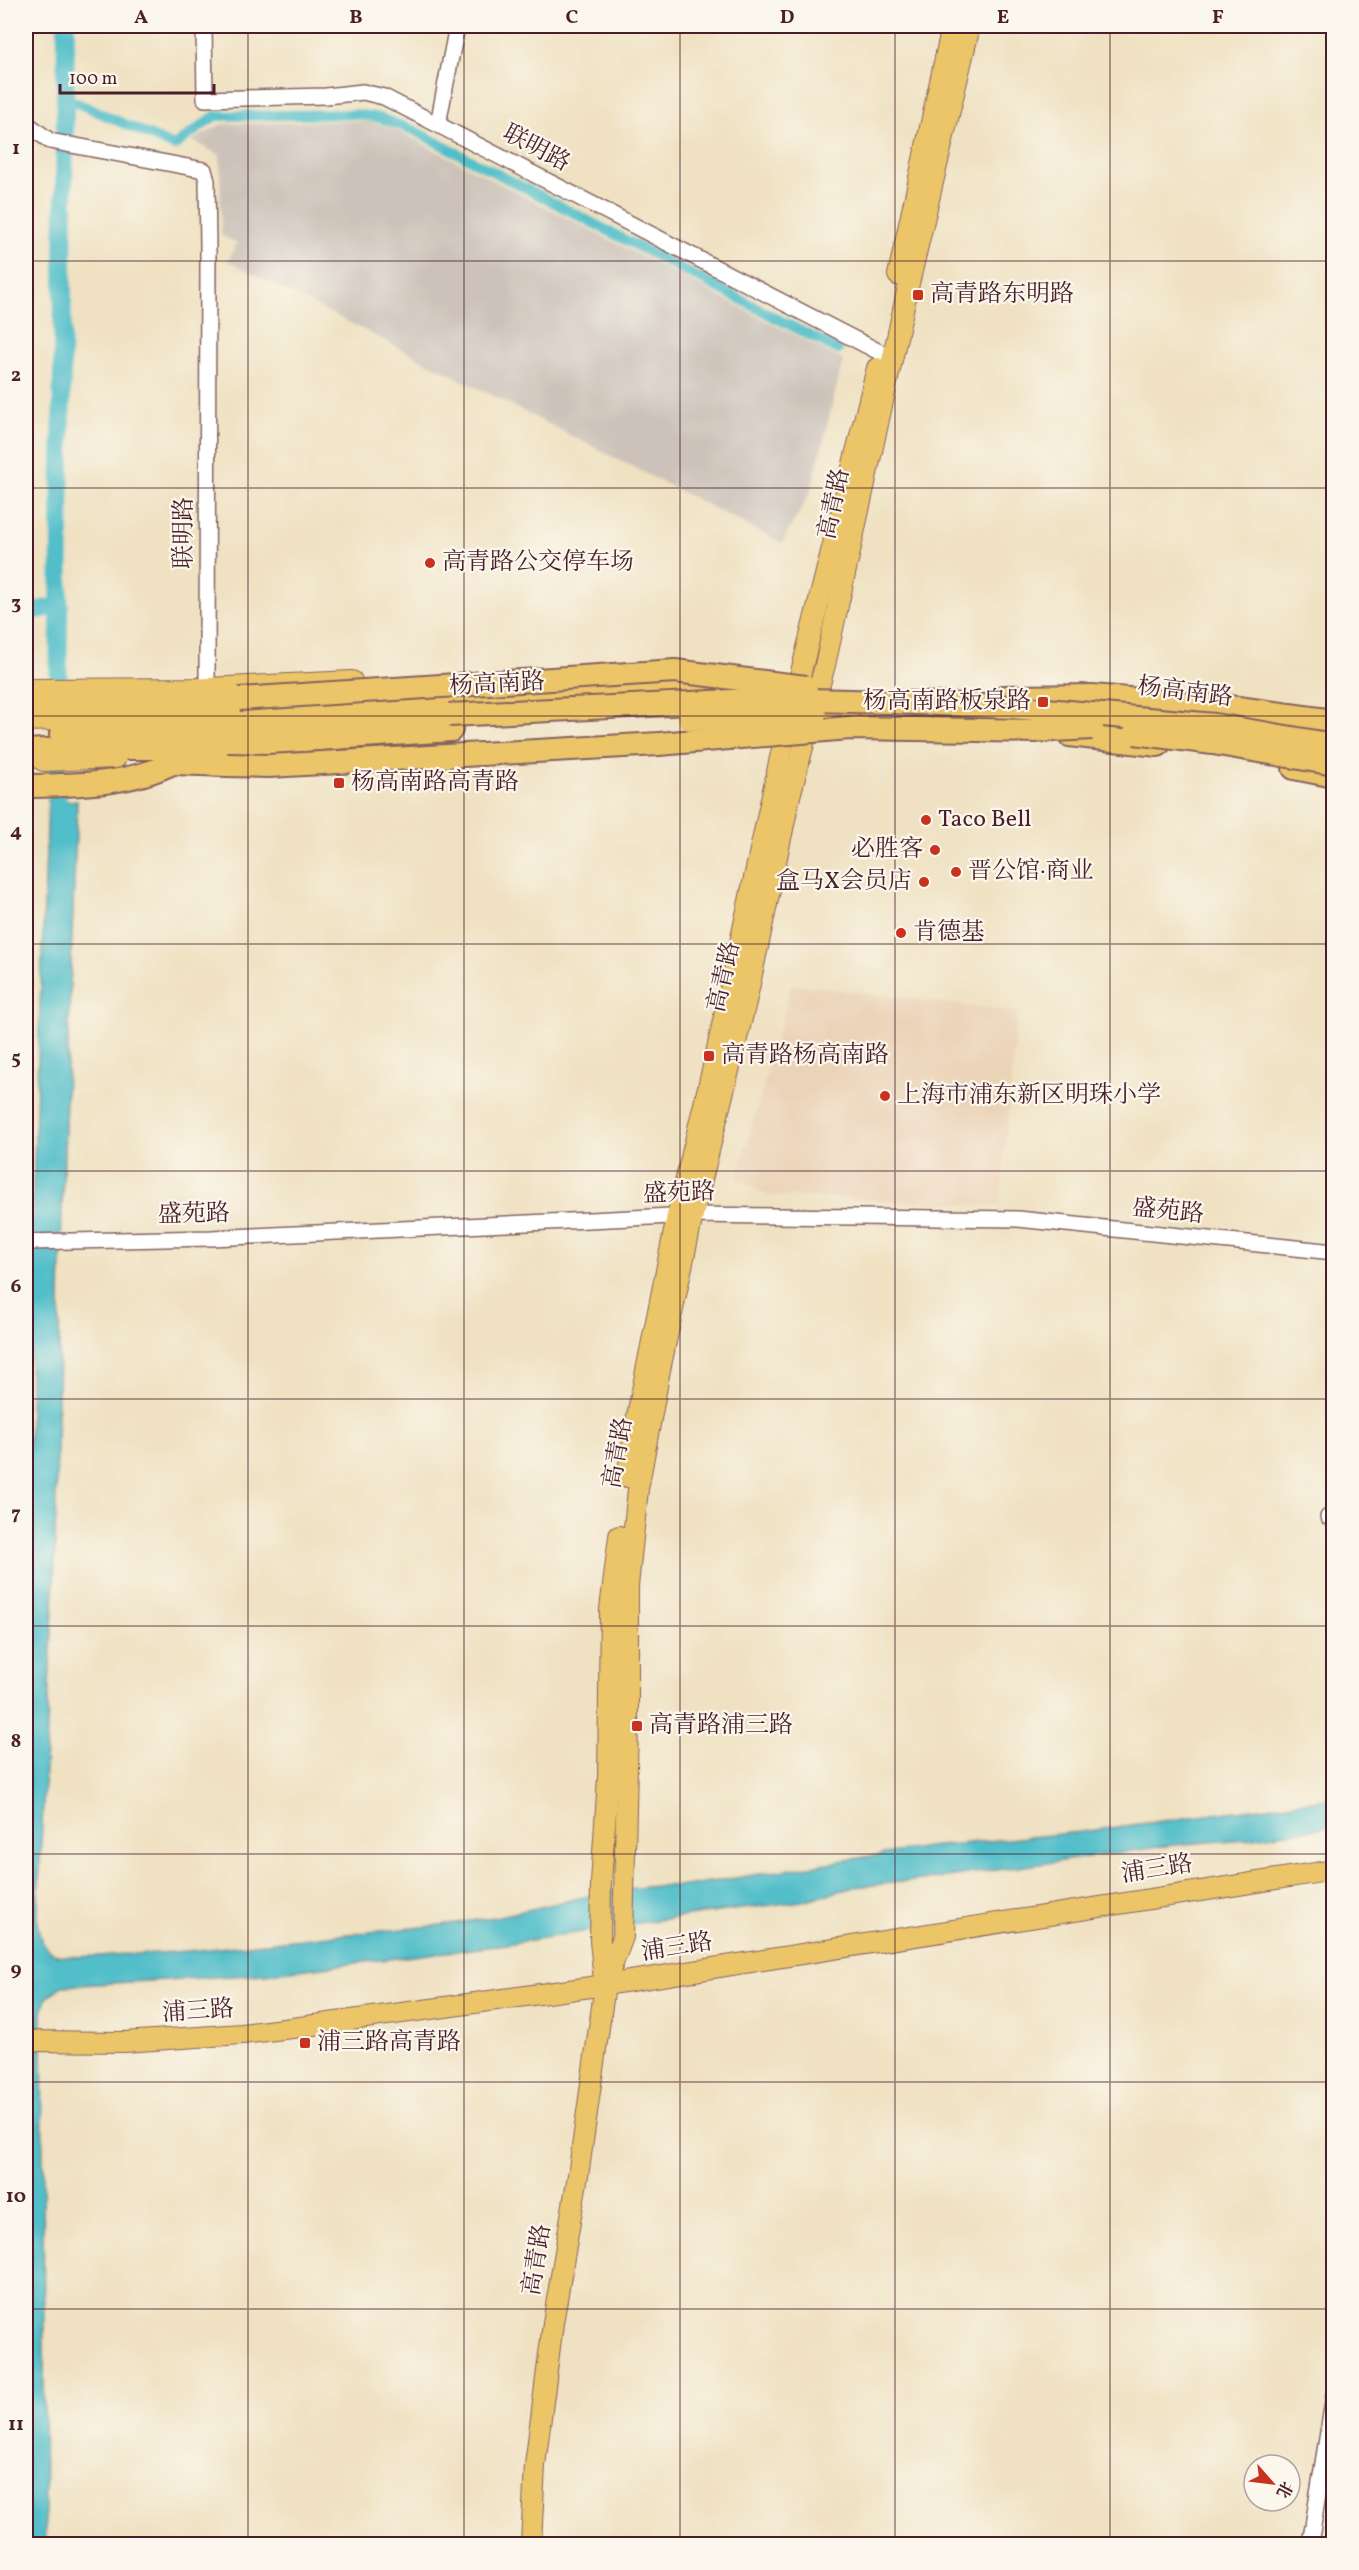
<svg xmlns="http://www.w3.org/2000/svg" width="1359" height="2570" font-family="Vollkorn,'Noto Serif SC',serif">
  <style>
    .built { fill: #ebd3b8 }
    .industrial { fill: #ccc2b9 }
    .water { fill: #51bec9; stroke: #4e6e7a; stroke-width: 1.5 }
    .lines { fill: none; stroke-linecap: round; stroke-linejoin: round }
    .canal { stroke: #51bec9; stroke-width: 10 }
    .river { stroke: #51bec9; stroke-width: 18 }
    .minor-casing { stroke: #846360; stroke-width: 18 }
    .major-casing { stroke: #846360; stroke-width: 22 }
    .highway-casing { stroke: #846360; stroke-width: 26 }
    .minor { stroke: #fff; stroke-width: 15 }
    .major { stroke: #ecc569; stroke-width: 20 }
    .highway { stroke: #ecc569; stroke-width: 22 }
    .highway-bridge-casing { stroke: #846360; stroke-width: 26; stroke-linecap: butt }
    .highway-bridge { stroke: #ecc569; stroke-width: 22 }
    .grid { fill: none; stroke: #4a1f2b; stroke-width: 1.5; stroke-opacity: 0.55 }
    .poi-dot { fill: #c8321e; stroke: #fbf7ec; stroke-width: 2 }
    .labels { text-anchor: middle; dominant-baseline: central; stroke-width: 4.5; stroke-linejoin: round; paint-order: stroke }
    .street-label { font-size: 24px; fill: #4a1f2b; stroke: #fbf7ec }
    .poi-label { font-size: 24px; fill: #4a1f2b; stroke: #fbf7ec; text-anchor: start }
    .neatline { fill: none; stroke: #4a1f2b; stroke-width: 2 }
    .grid-label { font-size: 20px; text-anchor: middle; font-weight: bold; fill: #4a1f2b }
  </style>
  <rect width="100%" height="100%" fill="#fbf7ec"/>
  <filter id="ink" filterUnits="userSpaceOnUse"><feTurbulence type="fractalNoise" baseFrequency=".0167" numOctaves="2"/><feDisplacementMap in="SourceGraphic" scale="12" xChannelSelector="R" yChannelSelector="G"/><feConvolveMatrix kernelMatrix="1 2 1 2 8 2 1 2 1" color-interpolation-filters="sRGB"/></filter>
  <filter id="wash" filterUnits="userSpaceOnUse"><feTurbulence type="fractalNoise" baseFrequency=".008" numOctaves="4" result="noise"/><feDisplacementMap in="SourceGraphic" scale="24" xChannelSelector="R" yChannelSelector="G"/><feGaussianBlur stdDeviation="1.35" result="paint"/><feColorMatrix in="noise" values="0 0 0 0 0 0 0 0 0 0 0 0 0 0 0 0 0 1.4 0 .05"/><feComposite in="paint" operator="in"/></filter>
  <g filter="url(#wash)">
    <rect width="100%" height="100%" fill="#efe1c1"/>
    <polygon class="built" points="792,984 1017,1012 1000,1206 767,1195 737,1179"/>
    <polygon class="industrial" points="348,121 371,122 394,129 843,360 811,491 782,543 228,261 237,243 221,235 220,155 192,141 222,124"/>
    <path class="water" d="M48 800 77 801 62 1207 54 1590 38 1903C38 1923 35 1945 55 1954 68 1960 116 1954 132 1954 202 1952 271 1942 340 1935 390 1930 441 1927 489 1918 557 1906 616 1883 686 1886L927 1847 1081 1832 1333 1798 1334 1826 1246 1839 1173 1845 940 1878 854 1887 802 1901 657 1920 487 1947 265 1974 62 1986 46 1998 42 2012 45 2544H26V1518L30 1421V1265Z"/>
    <g class="lines">
      <polyline class="canal" points="66,98 174,146 215,116 355,114 380,118 413,130 838,350"/>
      <g class="river">
        <polyline points="26,612 60,606"/>
        <polyline points="58,702 66,26"/>
        <polyline points="57,825 58,748"/>
      </g>
    </g>
  </g>
  <g filter="url(#ink)">
    <g class="lines">
      <defs>
        <g id="minor">
          <polyline points="204,26 205,99 326,96 363,92 384,97 893,359"/>
          <polyline points="26,123 50,141 204,170 207,181 208,245 207,688"/>
          <polyline points="438,124 457,26"/>
          <polyline points="26,1242 211,1238 693,1215 1018,1219 1334,1252"/>
          <polyline points="1328,1517 1334,1517"/>
          <polyline points="1310,2544 1334,2395"/>
        </g>
        <g id="major">
          <polyline points="898,275 952,26"/>
          <polyline points="26,689 207,688 352,681"/>
          <polyline points="26,721 185,716 671,687 757,691"/>
          <polyline points="803,725 812,717 863,719"/>
          <polyline points="43,761 116,758"/>
          <polyline points="627,1477 637,1416 677,1216 715,1058 783,744 877,368"/>
          <polyline points="604,1980 600,1941 601,1883 608,1778 610,1609 619,1536"/>
          <polyline points="26,2041 124,2042 242,2034 300,2027 605,1985 1334,1870"/>
          <polyline points="531,2544 535,2465 553,2323 579,2169 605,1985 623,1937 628,1724 628,1586 638,1489 660,1370 693,1215 747,998 790,796 825,665 907,292 970,26"/>
        </g>
        <g id="highway">
          <polyline points="1003,697 1092,696 1238,708 1334,721"/>
          <polyline points="26,703 239,699"/>
          <polyline points="61,734 449,715"/>
          <polyline points="1069,735 1158,745"/>
          <polyline points="26,751 83,748 189,748 451,730"/>
          <polyline points="173,763 227,765"/>
          <polyline points="1294,768 1334,776"/>
          <path d="M26 786C79 785 139 785 185 756"/>
        </g>
      </defs>
      <use href="#minor" class="minor-casing"/>
      <use href="#major" class="major-casing"/>
      <use href="#highway" class="highway-casing"/>
      <use href="#minor" class="minor"/>
      <use href="#major" class="major"/>
      <use href="#highway" class="highway"/>
      <defs>
        <g id="highway-bridge">
          <polyline points="239,699 675,671 806,687"/>
          <polyline points="449,715 771,699 889,702 1013,707 1215,725 1334,745"/>
          <polyline points="689,719 815,715"/>
          <polyline points="1135,733 1213,743 1334,764"/>
          <polyline points="227,765 269,766 659,744 849,728 1034,731 1092,728"/>
        </g>
      </defs>
      <use href="#highway-bridge" class="highway-bridge-casing"/>
      <use href="#highway-bridge" class="highway-bridge"/>
    </g>
  </g>
  <path class="grid" d="M248 26V2544M464 26V2544M680 26V2544M895 26V2544M1110 26V2544M26 261H1334M26 488H1334M26 716H1334M26 944H1334M26 1171H1334M26 1399H1334M26 1626H1334M26 1854H1334M26 2082H1334M26 2309H1334"/>
  <g class="poi-dot">
    <rect x="912" y="289" width="12" height="12" rx="3"/>
    <circle cx="430" cy="563" r="6"/>
    <rect x="1037" y="696" width="12" height="12" rx="3"/>
    <rect x="333" y="777" width="12" height="12" rx="3"/>
    <circle cx="926" cy="820" r="6"/>
    <circle cx="935" cy="850" r="6"/>
    <circle cx="956" cy="872" r="6"/>
    <circle cx="924" cy="882" r="6"/>
    <circle cx="901" cy="933" r="6"/>
    <rect x="703" y="1050" width="12" height="12" rx="3"/>
    <circle cx="885" cy="1096" r="6"/>
    <rect x="631" y="1720" width="12" height="12" rx="3"/>
    <rect x="299" y="2037" width="12" height="12" rx="3"/>
  </g>
  <g class="labels">
    <g class="street-label">
      <text transform="translate(536 149) rotate(28)">联明路</text>
      <text transform="translate(835 504) rotate(-78)">高青路</text>
      <text transform="translate(185 533) rotate(-90)">联明路</text>
      <text transform="translate(497 685) rotate(-3)">杨高南路</text>
      <text transform="translate(1185 693) rotate(7)">杨高南路</text>
      <text transform="translate(725 977) rotate(-77)">高青路</text>
      <text transform="translate(679 1194) rotate(-2)">盛苑路</text>
      <text transform="translate(1168 1212) rotate(6)">盛苑路</text>
      <text transform="translate(194 1215) rotate(-1)">盛苑路</text>
      <text transform="translate(619 1453) rotate(-80)">高青路</text>
      <text transform="translate(1157 1870) rotate(-9)">浦三路</text>
      <text transform="translate(677 1948) rotate(-9)">浦三路</text>
      <text transform="translate(198 2012) rotate(-4)">浦三路</text>
      <text transform="translate(538 2260) rotate(-81)">高青路</text>
    </g>
    <g class="poi-label">
      <text x="930" y="295">高青路东明路</text>
      <text x="442" y="563">高青路公交停车场</text>
      <text x="1031" y="702" text-anchor="end">杨高南路板泉路</text>
      <text x="351" y="783">杨高南路高青路</text>
      <text x="938" y="820">Taco Bell</text>
      <text x="923" y="850" text-anchor="end">必胜客</text>
      <text x="968" y="872">晋公馆·商业</text>
      <text x="912" y="882" text-anchor="end">盒马X会员店</text>
      <text x="913" y="933">肯德基</text>
      <text x="721" y="1056">高青路杨高南路</text>
      <text x="897" y="1096">上海市浦东新区明珠小学</text>
      <text x="649" y="1726">高青路浦三路</text>
      <text x="317" y="2043">浦三路高青路</text>
    </g>
  </g>
  <rect width="1359" height="2570" fill="none" stroke="#fbf7ec" stroke-width="66"/>
  <g transform="translate(1272 2483) rotate(118)"><circle r="28" fill="#fbf7ec" stroke="#b4a19f" stroke-width="1.5"/>
  <path d="M0-4.5L10 22L0 15L-10 22Z" fill="#c8321e"/>
  <text y="-9" font-size="16" font-weight="bold" text-anchor="middle" fill="#4a1f2b">北</text>
  </g>
  <path d="M60 84v9h154v-9" fill="none" stroke="#4a1f2b" stroke-width="3"/>
  <text x="69" y="84" font-size="18" fill="#4a1f2b" stroke="#fbf7ec" stroke-width="4.5" paint-order="stroke">100 m</text>
  <rect x="33" y="33" width="1293" height="2504" class="neatline"/>
  <g class="grid-label">
    <text x="141" y="23">A</text>
    <text x="356" y="23">B</text>
    <text x="572" y="23">C</text>
    <text x="787" y="23">D</text>
    <text x="1003" y="23">E</text>
    <text x="1218" y="23">F</text>
    <text x="16" y="154">1</text>
    <text x="16" y="381">2</text>
    <text x="16" y="609">3</text>
    <text x="16" y="837">4</text>
    <text x="16" y="1064">5</text>
    <text x="16" y="1292">6</text>
    <text x="16" y="1519">7</text>
    <text x="16" y="1747">8</text>
    <text x="16" y="1975">9</text>
    <text x="16" y="2202">10</text>
    <text x="16" y="2430">11</text>
  </g>
</svg>
